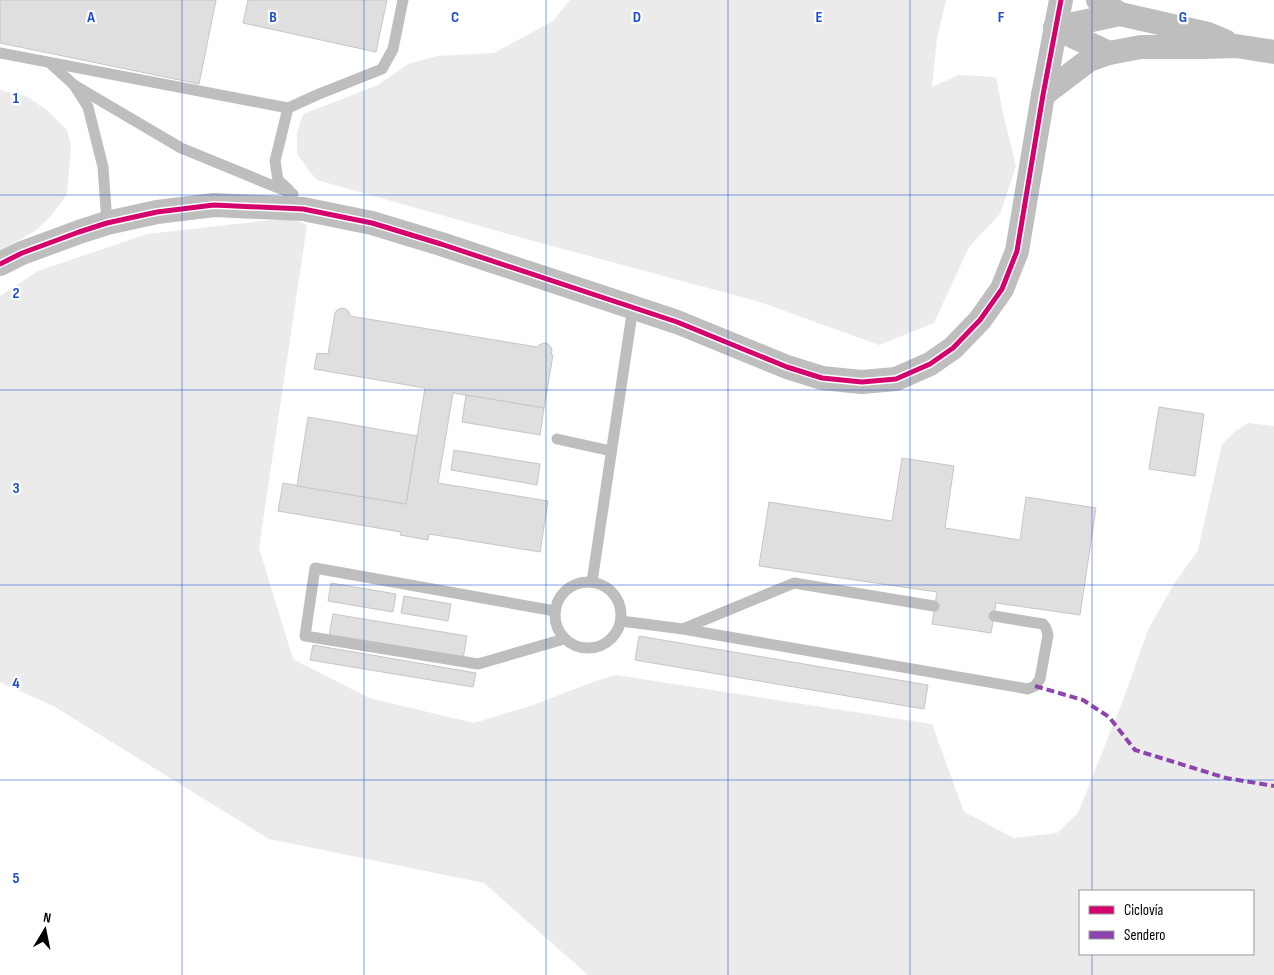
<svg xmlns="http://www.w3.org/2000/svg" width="1274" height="975" font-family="'Sofia Sans Condensed',sans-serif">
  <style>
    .green { fill: #ebebeb; fill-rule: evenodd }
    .building { fill: #dfdfdf; stroke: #c6c6c6 }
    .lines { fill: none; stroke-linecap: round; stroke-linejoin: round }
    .service { stroke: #bebebe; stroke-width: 11 }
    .minor { stroke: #bebebe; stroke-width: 24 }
    .quiet { stroke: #8e44ad; stroke-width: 4; stroke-dasharray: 8 4; stroke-linecap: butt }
    .cycleway-casing { stroke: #fff; stroke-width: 8 }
    .cycleway { stroke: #d6006c; stroke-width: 5 }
    .grid { fill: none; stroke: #1d4ed8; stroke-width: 1; stroke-opacity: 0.55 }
    .grid-label { font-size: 16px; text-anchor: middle; font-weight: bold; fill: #1d4ed8; stroke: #fff; stroke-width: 4.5; stroke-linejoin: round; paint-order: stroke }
  </style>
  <rect width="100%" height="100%" fill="#fff"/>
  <g class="green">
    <polygon points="570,0 946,0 937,38 932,87 959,75 996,77 1003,113 1016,166 1000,214 969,247 934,323 879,345 760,302 515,236 317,180 311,173 297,154 297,132 303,114 378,85 408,64 437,56 494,53 553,21"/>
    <polygon points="0,90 28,97 49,112 67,130 71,147 67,194 51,216 35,231 0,251"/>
    <path d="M289 218 307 225 259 548 293 659 369 698 474 723 533 705 593 682 616 675 932 724 964 812 1014 838 1057 833 1078 813 1123 700 1148 630 1174 584 1198 550 1222 444 1237 430 1248 423 1274 426V975H588L484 883 269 839 55 707 0 682V296L38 271 147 234ZM1080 891H1253V954H1080Z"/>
  </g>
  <g class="building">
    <polygon points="0,0 216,0 199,84 0,43"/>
    <polygon points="248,0 387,0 376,52 243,23"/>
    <polygon points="342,308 346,309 349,312 350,316 537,347 539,345 544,343 548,344 551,347 552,351 551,354 553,355 544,408 453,393 438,483 548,501 540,552 429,534 428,540 400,535 401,532 278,511 283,483 406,504 425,388 314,369 317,353 328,354 335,313 337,310"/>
    <polygon points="466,395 544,408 540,435 462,422"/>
    <polygon points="1159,407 1204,414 1195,476 1149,469"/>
    <polygon points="308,417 417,436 406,504 297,486"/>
    <polygon points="454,450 540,464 537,485 451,470"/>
    <polygon points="902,458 954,466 945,528 1020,540 1026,497 1096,508 1080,615 996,603 991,633 932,624 937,592 759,566 769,502 892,521"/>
    <polygon points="331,583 396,594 393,612 328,601"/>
    <polygon points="404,596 451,604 448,621 401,613"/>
    <polygon points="333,614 467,636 463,659 329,636"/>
    <polygon points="639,636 928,685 924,709 635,660"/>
    <polygon points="313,645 476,673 473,687 310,660"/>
  </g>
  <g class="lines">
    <g class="service">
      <polyline points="0,53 288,108 319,94 382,69 393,49 403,0"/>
      <polyline points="50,63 74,85 88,107 103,167 107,223"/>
      <polyline points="74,85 181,148 293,194"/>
      <polyline points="288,108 275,161 278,180 289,190"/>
      <polyline points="557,439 611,451"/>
      <circle cx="588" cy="615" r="33"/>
      <polyline points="592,582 633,307"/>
      <polyline points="555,611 315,568 305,636 478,664 564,639"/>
      <polyline points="621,621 683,629 1028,689 1035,686 1040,679 1048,635 1046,628 1043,624 994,616"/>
      <polyline points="685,628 794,583 934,606"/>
    </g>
    <g class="minor">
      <polyline points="1098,0 1120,14 1208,34 1225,41"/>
      <polyline points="1055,28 1120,14"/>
      <polyline points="1055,28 1109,53"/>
      <polyline points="1043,95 1089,60 1109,53 1141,47 1202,47 1236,46 1274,52"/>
      <polyline points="0,264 22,253 79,232 107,223 157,212 214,205 303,209 372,223 441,244 677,322 787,367 822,378 862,382 896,379 930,364 953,348 980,320 1002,289 1017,251 1043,95 1061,0"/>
    </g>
    <polyline class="quiet" points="1035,686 1083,700 1109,717 1135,750 1226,778 1274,786"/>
    <defs>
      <polyline id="cycleway" points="0,264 22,253 79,232 107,223 157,212 214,205 303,209 372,223 441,244 677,322 787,367 822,378 862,382 896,379 930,364 953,348 980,320 1002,289 1017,251 1043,95 1061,0"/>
    </defs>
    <use href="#cycleway" class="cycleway-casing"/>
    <use href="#cycleway" class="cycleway"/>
  </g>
  <path class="grid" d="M182 0V975M364 0V975M546 0V975M728 0V975M910 0V975M1092 0V891M0 195H1274M0 390H1274M0 585H1274M0 780H1274M1092 954V975"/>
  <g class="grid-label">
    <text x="91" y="22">A</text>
    <text x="273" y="22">B</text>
    <text x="455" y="22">C</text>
    <text x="637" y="22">D</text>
    <text x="819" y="22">E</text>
    <text x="1001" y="22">F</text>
    <text x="1183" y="22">G</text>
    <text x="16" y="103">1</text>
    <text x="16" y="298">2</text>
    <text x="16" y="493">3</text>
    <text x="16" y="688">4</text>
    <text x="16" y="883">5</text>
  </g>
  <rect x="1079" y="890" width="175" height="65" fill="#ffffff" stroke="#999999"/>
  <rect x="1089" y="906" width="25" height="8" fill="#d6006c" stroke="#999999"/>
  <text x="1124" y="915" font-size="15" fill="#000000">Ciclovía</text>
  <rect x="1089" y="931" width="25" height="8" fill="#8e44ad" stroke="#999999"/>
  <text x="1124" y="940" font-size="15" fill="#000000">Sendero</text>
  <g transform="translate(45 930) rotate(10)" stroke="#ffffff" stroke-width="4" paint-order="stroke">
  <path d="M0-4L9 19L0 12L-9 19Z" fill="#000000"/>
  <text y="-8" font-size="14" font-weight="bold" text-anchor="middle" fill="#000000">N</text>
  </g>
</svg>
